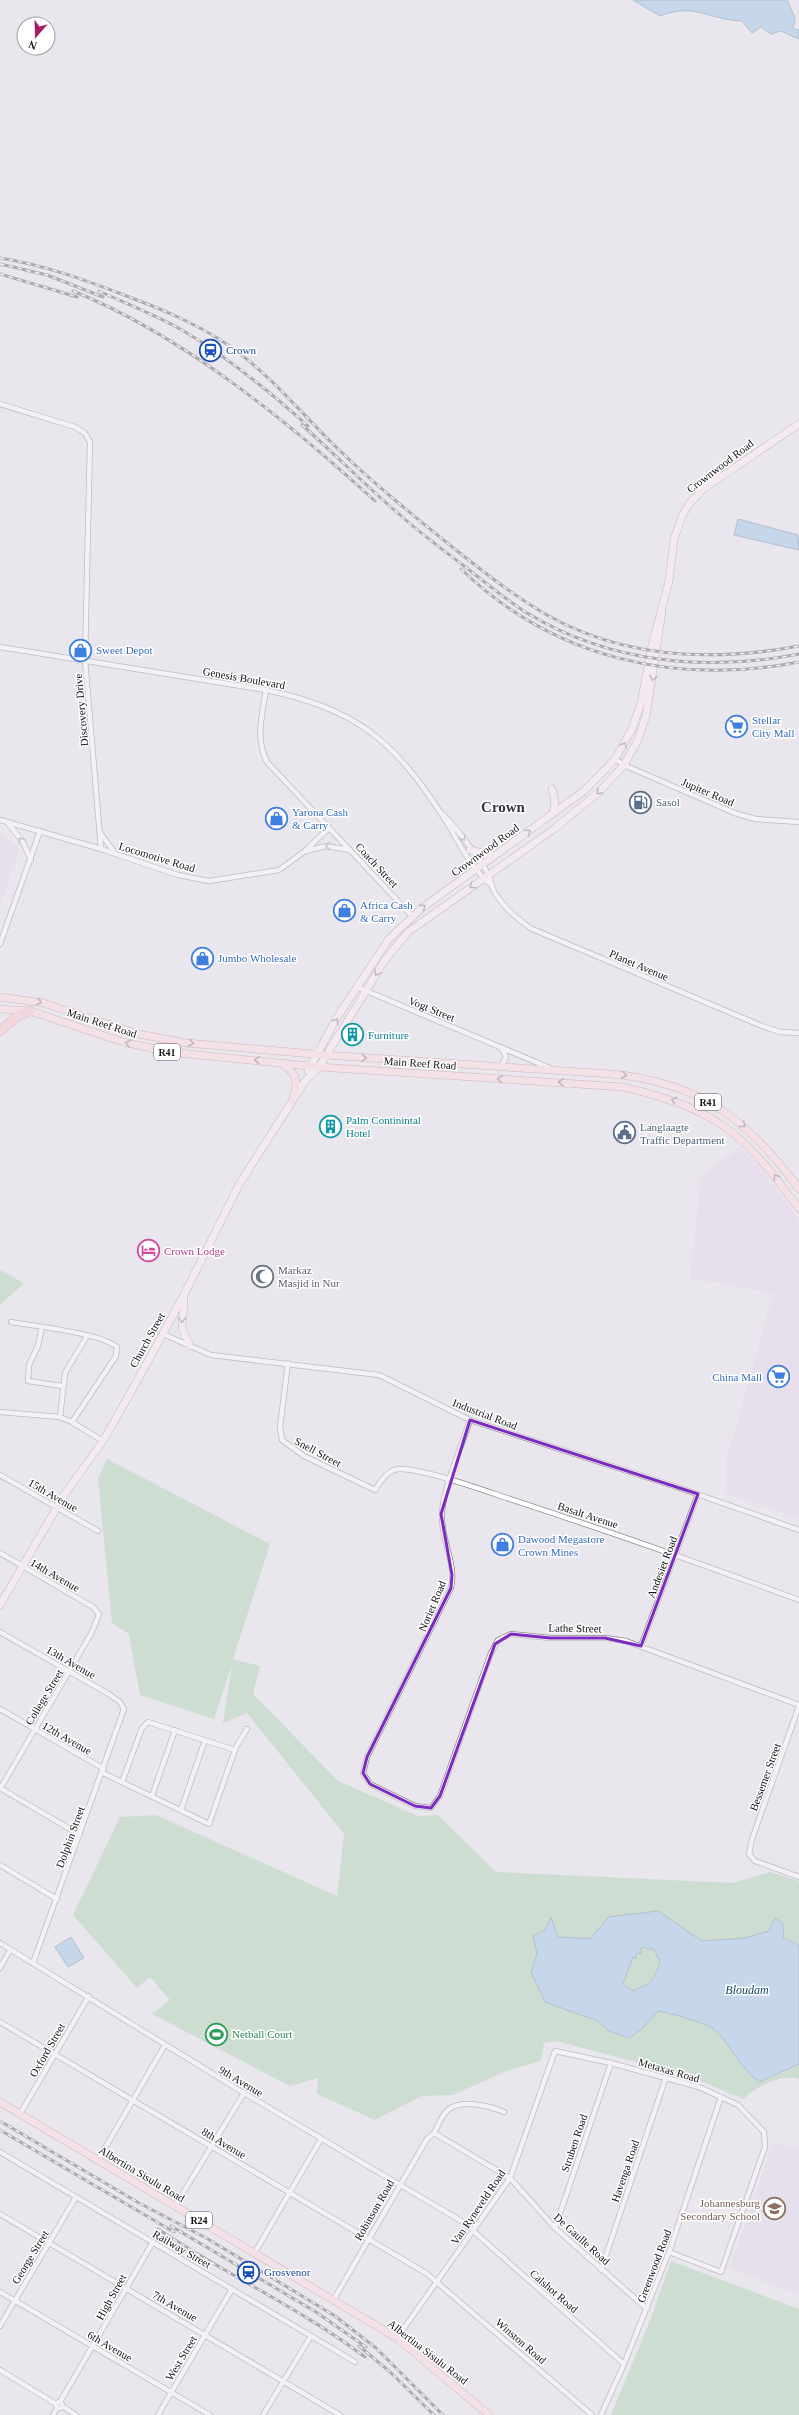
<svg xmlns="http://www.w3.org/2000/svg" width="799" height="2415" font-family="'Times New Roman',serif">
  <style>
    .commercial { fill: #e4d8ec }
    .built { fill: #e0d9e8 }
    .green { fill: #acd3af }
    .water { fill: #9dc6e8; stroke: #7490a9; fill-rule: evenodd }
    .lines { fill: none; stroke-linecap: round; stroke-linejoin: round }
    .street-casing { stroke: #8c898f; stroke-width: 6 }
    .secondary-casing { stroke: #8c898f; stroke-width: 8 }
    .primary-casing { stroke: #ab868a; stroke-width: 8 }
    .highway-casing { stroke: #ab868a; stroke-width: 10 }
    .street { stroke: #fff; stroke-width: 4.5 }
    .secondary { stroke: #feedef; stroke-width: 7 }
    .primary { stroke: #fedcdf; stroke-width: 7 }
    .highway { stroke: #fdc4c9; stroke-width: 9 }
    .rail-casing { stroke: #626165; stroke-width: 3 }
    .rail { stroke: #fff; stroke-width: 1.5; stroke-dasharray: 4.5; stroke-linecap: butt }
    .oneway { stroke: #948a8d }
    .oneway2 { stroke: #a1a0a1 }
    .oneway3 { stroke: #948184 }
    .marked { fill: none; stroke: #7b2cbf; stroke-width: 3; stroke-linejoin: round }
    .labels { text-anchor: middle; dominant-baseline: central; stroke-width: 3; stroke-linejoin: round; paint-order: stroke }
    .shield { fill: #fff; stroke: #5a595b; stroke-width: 1 }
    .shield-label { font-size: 10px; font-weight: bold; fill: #131215 }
    .transit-label { font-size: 11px; fill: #164399; stroke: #fff; text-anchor: start }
    .street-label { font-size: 11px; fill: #131215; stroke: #fff }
    .shop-label { font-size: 11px; fill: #366cbe; stroke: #fff; text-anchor: start }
    .service-label { font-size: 11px; fill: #4e5e75; stroke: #fff; text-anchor: start }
    .culture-label { font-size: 11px; fill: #0d838f; stroke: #fff; text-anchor: start }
    .hotel-label { font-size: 11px; fill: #b23c85; stroke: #fff; text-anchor: start }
    .worship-label { font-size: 11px; fill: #5b616d; stroke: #fff; text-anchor: start }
    .leisure-label { font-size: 11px; fill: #27864d; stroke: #fff; text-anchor: start }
    .education-label { font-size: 11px; fill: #785e54; stroke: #fff; text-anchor: end }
    .water-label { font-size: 12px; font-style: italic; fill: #164566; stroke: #fff }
    .district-label { font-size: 15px; font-weight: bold; fill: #38353b; stroke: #fff }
  </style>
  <rect width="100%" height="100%" fill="#e9e6ed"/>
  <g class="commercial">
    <polygon points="0,832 19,848 0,908"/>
    <polygon points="740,1147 764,1172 799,1220 799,1519 727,1494 726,1461 773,1294 717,1282 690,1279 701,1176"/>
  </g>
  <polygon class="built" points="774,2141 799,2150 799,2295 730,2268"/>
  <g class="green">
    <polygon points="0,1270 24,1283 0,1305"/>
    <path d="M107 1459 270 1544 233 1659 260 1666 253 1694 338 1781 418 1816 438 1815 496 1872 733 1883 770 1872 799 1881V2079C779 2074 758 2086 743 2099L689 2076 556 2041 544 2043 541 2061 506 2071 453 2095 422 2096 375 2120 317 2094 318 2078 290 2086 152 2014 170 2000 150 1977 137 1988 73 1915 120 1817 156 1815 337 1896 344 1834 247 1713 223 1723 232 1665 214 1719 140 1695 129 1634 112 1623 98 1478Z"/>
    <polygon points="671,2261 799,2309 799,2415 611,2415 651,2318"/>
  </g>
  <g class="water">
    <path d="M633 0H787L795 18 793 29 799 30V39L781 31 771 34 761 27 752 33 742 21C709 20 695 2 660 16Z"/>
    <polygon points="738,519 798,535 799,550 734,535"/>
    <path d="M658 1911 702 1941 745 1938 769 1931 775 1918 784 1925 783 1938 799 1945V2064L759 2082C738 2067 731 2043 713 2029 707 2023 667 2012 658 2011L642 2029 629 2038 609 2031 598 2021 545 2002 531 1972 537 1954 533 1936 545 1930 551 1917 558 1937 590 1939 609 1917ZM644 1947 648 1949H654L660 1962C653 1983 652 1983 632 1991L623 1984 633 1957 636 1958V1954L641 1953 640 1949Z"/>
    <polygon points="71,1937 84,1958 68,1967 55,1947"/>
  </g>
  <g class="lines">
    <defs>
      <g id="street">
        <polyline points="0,404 75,427 85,433 90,442 85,660 101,849"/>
        <path d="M0 647 266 690C355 709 393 739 442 815 457 837 469 867 490 884"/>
        <path d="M266 690C262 716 255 738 267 762L412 916"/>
        <polyline points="615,759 624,765 737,814 756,819 799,822"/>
        <path d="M442 814C450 819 486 867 489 876 491 882 491 887 495 893 504 908 517 918 530 928L762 1026 780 1032 799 1033"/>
        <polyline points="0,820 101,849 178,875 209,881 279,870 305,851 328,829"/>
        <polyline points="8,823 23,842 31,860"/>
        <polyline points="101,834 115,853"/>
        <polyline points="306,851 326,846 350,850"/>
        <polyline points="0,944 40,831"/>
        <polyline points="357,987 550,1068"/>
        <polyline points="501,1067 506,1057 501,1047"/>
        <path d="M11 1322C34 1326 100 1333 117 1347L116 1356 72 1422"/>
        <polyline points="42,1327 38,1346 29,1365 28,1381 62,1386"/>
        <polyline points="163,1334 211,1355 379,1375 470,1420 677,1487 799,1530"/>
        <path d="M288 1363 280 1427 282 1440 304 1456 375 1490C381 1481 387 1470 399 1469 422 1468 483 1490 507 1498 605 1530 702 1564 799 1600"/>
        <polyline points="0,1412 60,1417 72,1422 103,1441"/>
        <polyline points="60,1417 65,1373 87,1336"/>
        <path d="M470 1420C462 1445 443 1489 442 1513 440 1539 457 1563 451 1588L367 1757 363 1773 370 1784 415 1806 431 1808 440 1796 491 1653 498 1640 511 1634 550 1638H605L626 1641 799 1705"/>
        <polyline points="0,1475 98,1531"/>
        <polyline points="0,1553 93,1607 99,1614 92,1632 0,1789"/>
        <polyline points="0,1632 107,1693 120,1702 124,1709 33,1963"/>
        <polyline points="641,1646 698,1494"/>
        <polyline points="799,1706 752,1839 749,1854 755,1861 799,1877"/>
        <polyline points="0,1709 104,1769"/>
        <polyline points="103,1773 209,1824 236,1747 247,1729"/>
        <polyline points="122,1782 142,1728 148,1722 235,1750"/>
        <polyline points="0,1788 80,1835"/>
        <polyline points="152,1796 175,1730"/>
        <polyline points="181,1810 205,1740"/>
        <polyline points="0,1865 57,1899"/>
        <polyline points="0,1943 244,2093 463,2222 624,2364"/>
        <polyline points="0,1968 10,1950"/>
        <polyline points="0,2022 426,2273 592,2415"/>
        <polyline points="20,2114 89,1996"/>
        <path d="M434 2133C438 2126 442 2114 449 2109 462 2099 490 2106 504 2112"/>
        <polyline points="0,2152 355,2362"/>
        <polyline points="98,2160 165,2045"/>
        <polyline points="175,2206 244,2093"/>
        <polyline points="0,2214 340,2415"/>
        <polyline points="555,2228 611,2063"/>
        <polyline points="255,2252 321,2139"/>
        <polyline points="601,2270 666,2077"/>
        <polyline points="0,2292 210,2415"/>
        <polyline points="334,2299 427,2139 434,2133 510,2178 555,2228 647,2309"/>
        <polyline points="0,2326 76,2197"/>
        <polyline points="397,2338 510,2178 555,2051 611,2063 699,2087 738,2105 764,2132 765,2147 721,2272 669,2252"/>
        <polyline points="0,2370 56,2404"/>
        <circle cx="59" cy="2405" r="3"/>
        <polyline points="60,2402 153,2242"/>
        <polyline points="62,2406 76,2415"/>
        <polyline points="53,2415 57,2408"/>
        <polyline points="158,2415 232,2289"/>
        <polyline points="263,2415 311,2336"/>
        <polyline points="601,2415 624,2364 669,2252 721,2097"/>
      </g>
      <g id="secondary">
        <polyline points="552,789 555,802 553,814"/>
        <polyline points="470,850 494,856"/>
        <polyline points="308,1071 336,1019 389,939 422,908 584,791 615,759 632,729 641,703 652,645 669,581 674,539 683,514 690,503 703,489 799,424"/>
        <polyline points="184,1299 182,1328 190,1346"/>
        <polyline points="0,1605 64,1495 103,1441 136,1383 185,1293 240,1183 305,1081 319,1067 385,960 408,932 554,829 599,792 624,765 637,742 646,716 662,611"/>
      </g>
      <g id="primary">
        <path d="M0 997 43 1003 139 1034 186 1043 325 1055 611 1074C699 1082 748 1119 799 1189"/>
        <path d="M0 1009 30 1011 123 1042 169 1052 319 1067 623 1087C717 1109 743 1132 799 1209"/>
        <path d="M283 1065C300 1074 297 1085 292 1102"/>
        <polyline points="0,2102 397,2338 489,2415"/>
      </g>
      <polyline id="highway" points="0,1031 18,1016 30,1011"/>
    </defs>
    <use href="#street" class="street-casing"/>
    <use href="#secondary" class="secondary-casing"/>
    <use href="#primary" class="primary-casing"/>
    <use href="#highway" class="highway-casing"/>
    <use href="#street" class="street"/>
    <use href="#secondary" class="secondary"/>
    <use href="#primary" class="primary"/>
    <use href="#highway" class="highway"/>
    <defs>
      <g id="rail">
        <path d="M0 258C43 265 83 279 124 295 161 309 196 323 228 345 269 373 301 413 336 447 374 484 415 517 456 550 485 573 514 596 547 615 625 659 713 662 799 646"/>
        <polyline points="0,264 47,275 103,297"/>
        <polyline points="0,274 77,297"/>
        <path d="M73 291C182 335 289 422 375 501"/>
        <path d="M99 291C127 304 155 315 182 330 228 357 269 391 308 426"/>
        <path d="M302 425C335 454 366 486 400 515 420 533 442 549 464 566 485 582 505 599 527 613 610 663 705 672 799 654"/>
        <path d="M461 569C553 658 674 686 799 662"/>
        <polyline points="0,2121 139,2203 208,2239 335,2316 376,2348 443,2415"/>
        <polyline points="0,2130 174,2232"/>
        <polyline points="171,2226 316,2312 366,2347"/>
        <path d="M158 2229C225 2274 300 2308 365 2357"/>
        <polyline points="359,2346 389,2371 434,2415"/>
      </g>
    </defs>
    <use href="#rail" class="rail-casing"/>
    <use href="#rail" class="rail"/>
  </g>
  <defs><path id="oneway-chevron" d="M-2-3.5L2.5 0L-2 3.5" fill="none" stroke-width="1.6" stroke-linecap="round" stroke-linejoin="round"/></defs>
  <g class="oneway">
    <use href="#oneway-chevron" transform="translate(653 678) rotate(99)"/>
    <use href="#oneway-chevron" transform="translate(624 745) rotate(-60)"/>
    <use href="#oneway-chevron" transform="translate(599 792) rotate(138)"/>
    <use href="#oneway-chevron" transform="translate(528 832) rotate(-35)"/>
    <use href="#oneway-chevron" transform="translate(472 886) rotate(146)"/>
    <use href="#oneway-chevron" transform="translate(423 907) rotate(-36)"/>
    <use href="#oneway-chevron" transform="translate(377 973) rotate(121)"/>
    <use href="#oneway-chevron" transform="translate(336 1021) rotate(-58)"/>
    <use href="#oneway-chevron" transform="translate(182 1320) rotate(92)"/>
  </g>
  <g class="oneway2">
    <use href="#oneway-chevron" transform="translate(463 838) rotate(59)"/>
    <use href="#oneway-chevron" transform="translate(21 840) rotate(-123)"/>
    <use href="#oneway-chevron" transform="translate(328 846) rotate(-176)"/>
  </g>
  <g class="oneway3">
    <use href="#oneway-chevron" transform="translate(39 1002) rotate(12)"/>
    <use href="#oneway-chevron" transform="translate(128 1043) rotate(-164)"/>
    <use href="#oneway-chevron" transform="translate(191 1043) rotate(7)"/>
    <use href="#oneway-chevron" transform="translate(364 1058) rotate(4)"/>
    <use href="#oneway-chevron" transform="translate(257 1060) rotate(-175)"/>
    <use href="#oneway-chevron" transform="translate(624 1075) rotate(7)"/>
    <use href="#oneway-chevron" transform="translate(500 1079) rotate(-178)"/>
    <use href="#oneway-chevron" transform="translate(561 1082) rotate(-177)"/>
    <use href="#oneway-chevron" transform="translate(674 1100) rotate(-161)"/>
    <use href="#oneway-chevron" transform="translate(743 1125) rotate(38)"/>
    <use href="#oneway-chevron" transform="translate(776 1177) rotate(-127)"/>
  </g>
  <path d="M0 0H799V2415H0ZM470 1420 698 1494 641 1646 605 1638H550L511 1634 495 1644 440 1796 431 1808 415 1806 370 1784 363 1773 367 1757 451 1588 452 1575 441 1514Z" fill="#e9e6ed" fill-opacity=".55" fill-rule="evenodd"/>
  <path class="marked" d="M470 1420 698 1494 641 1646 605 1638H550L511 1634 495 1644 440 1796 431 1808 415 1806 370 1784 363 1773 367 1757 451 1588 452 1575 441 1514Z"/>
  <defs>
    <symbol id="station-ring" viewBox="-11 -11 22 22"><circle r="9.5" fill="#fff" stroke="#1a4fb4" stroke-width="1.5"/><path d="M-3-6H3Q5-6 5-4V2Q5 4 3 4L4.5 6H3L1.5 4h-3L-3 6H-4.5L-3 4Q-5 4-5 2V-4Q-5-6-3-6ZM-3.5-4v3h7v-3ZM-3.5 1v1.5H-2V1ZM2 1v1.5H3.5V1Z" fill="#1a4fb4"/></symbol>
    <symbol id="shop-ring" viewBox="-11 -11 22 22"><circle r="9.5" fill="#fff" stroke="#3f7fe0" stroke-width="1.5"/><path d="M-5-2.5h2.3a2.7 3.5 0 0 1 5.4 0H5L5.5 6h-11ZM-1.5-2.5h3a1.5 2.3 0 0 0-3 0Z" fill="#3f7fe0"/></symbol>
    <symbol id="supermarket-ring" viewBox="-11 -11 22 22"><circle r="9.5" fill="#fff" stroke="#3f7fe0" stroke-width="1.5"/><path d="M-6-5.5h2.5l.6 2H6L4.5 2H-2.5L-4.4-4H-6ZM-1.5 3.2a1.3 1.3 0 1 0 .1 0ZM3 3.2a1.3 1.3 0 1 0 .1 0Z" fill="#3f7fe0"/></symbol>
    <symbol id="fuel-ring" viewBox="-11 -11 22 22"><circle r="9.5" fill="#fff" stroke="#5c6f8a" stroke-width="1.5"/><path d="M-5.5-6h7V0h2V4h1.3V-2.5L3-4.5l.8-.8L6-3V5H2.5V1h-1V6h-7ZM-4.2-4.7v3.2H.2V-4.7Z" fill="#5c6f8a"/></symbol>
    <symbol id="building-ring" viewBox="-11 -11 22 22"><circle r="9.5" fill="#fff" stroke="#0f9aa8" stroke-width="1.5"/><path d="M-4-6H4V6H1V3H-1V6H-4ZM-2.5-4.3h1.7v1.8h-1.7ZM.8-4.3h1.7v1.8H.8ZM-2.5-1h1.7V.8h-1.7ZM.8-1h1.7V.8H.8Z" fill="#0f9aa8"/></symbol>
    <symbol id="civic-ring" viewBox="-11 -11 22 22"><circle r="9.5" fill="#fff" stroke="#5c6f8a" stroke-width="1.5"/><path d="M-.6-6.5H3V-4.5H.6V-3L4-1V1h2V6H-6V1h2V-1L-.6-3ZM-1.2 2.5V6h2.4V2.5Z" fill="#5c6f8a"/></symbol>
    <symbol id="hotel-ring" viewBox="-11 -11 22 22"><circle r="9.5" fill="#fff" stroke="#d1479c" stroke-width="1.5"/><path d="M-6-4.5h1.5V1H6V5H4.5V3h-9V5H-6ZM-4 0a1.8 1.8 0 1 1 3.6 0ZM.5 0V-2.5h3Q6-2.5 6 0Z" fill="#d1479c"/></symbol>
    <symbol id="mosque-ring" viewBox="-11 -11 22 22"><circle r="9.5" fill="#fff" stroke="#6b7280" stroke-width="1.5"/><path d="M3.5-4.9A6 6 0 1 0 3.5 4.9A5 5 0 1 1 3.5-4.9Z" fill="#6b7280"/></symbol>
    <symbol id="stadium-ring" viewBox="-11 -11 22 22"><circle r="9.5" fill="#fff" stroke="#2e9e5b" stroke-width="1.5"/><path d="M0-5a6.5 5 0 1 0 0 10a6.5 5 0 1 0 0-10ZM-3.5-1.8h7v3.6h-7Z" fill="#2e9e5b"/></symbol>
    <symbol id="school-ring" viewBox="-11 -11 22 22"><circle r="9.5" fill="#fff" stroke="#8d6e63" stroke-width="1.5"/><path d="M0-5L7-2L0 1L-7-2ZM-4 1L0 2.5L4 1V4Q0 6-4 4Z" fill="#8d6e63"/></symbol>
  </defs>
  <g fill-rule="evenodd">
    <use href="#station-ring" x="198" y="338" width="25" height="25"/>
    <use href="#shop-ring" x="68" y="638" width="25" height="25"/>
    <use href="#supermarket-ring" x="724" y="714" width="25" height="25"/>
    <use href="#fuel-ring" x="628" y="790" width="25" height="25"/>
    <use href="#shop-ring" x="264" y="806" width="25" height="25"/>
    <use href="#shop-ring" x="332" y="898" width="25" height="25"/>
    <use href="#shop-ring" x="190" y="946" width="25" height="25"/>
    <use href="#building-ring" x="340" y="1022" width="25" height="25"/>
    <use href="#building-ring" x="318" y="1114" width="25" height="25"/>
    <use href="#civic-ring" x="612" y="1120" width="25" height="25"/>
    <use href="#hotel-ring" x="136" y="1238" width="25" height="25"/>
    <use href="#mosque-ring" x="250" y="1264" width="25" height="25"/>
    <use href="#supermarket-ring" x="766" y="1364" width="25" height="25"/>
    <use href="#shop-ring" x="490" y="1532" width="25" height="25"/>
    <use href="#stadium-ring" x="204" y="2022" width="25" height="25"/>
    <use href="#school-ring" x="762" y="2196" width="25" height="25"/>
    <use href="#station-ring" x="236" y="2260" width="25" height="25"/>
  </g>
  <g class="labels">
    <g class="shield">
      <rect x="154" y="1044" width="26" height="16" rx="3"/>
      <rect x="695" y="1094" width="26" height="16" rx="3"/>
      <rect x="186" y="2212" width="26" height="16" rx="3"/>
    </g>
    <g class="shield-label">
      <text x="167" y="1052">R41</text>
      <text x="708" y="1102">R41</text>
      <text x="199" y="2220">R24</text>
    </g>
    <g class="transit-label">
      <text x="226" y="350">Crown</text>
      <text x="264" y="2272">Grosvenor</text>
    </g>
    <g class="street-label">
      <text transform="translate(720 466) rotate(-37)">Crownwood Road</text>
      <text transform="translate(244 678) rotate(10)">Genesis Boulevard</text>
      <text transform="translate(81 710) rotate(-95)">Discovery Drive</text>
      <text transform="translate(708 792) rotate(23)">Jupiter Road</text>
      <text transform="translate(485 850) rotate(-36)">Crownwood Road</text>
      <text transform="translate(157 857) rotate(17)">Locomotive Road</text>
      <text transform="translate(377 865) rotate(47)">Coach Street</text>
      <text transform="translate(639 965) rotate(23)">Planet Avenue</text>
      <text transform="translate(432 1009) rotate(22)">Vogt Street</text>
      <text transform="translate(102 1023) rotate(18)">Main Reef Road</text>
      <text transform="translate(420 1063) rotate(4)">Main Reef Road</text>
      <text transform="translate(147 1340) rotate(-61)">Church Street</text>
      <text transform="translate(485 1414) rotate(21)">Industrial Road</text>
      <text transform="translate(318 1452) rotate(28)">Snell Street</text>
      <text transform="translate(53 1495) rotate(30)">15th Avenue</text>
      <text transform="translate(588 1515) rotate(18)">Basalt Avenue</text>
      <text transform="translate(662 1567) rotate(-69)">Andesiet Road</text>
      <text transform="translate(55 1575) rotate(30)">14th Avenue</text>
      <text transform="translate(432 1606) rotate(-67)">Noriet Road</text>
      <text transform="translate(575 1628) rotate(1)">Lathe Street</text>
      <text transform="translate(71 1662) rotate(30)">13th Avenue</text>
      <text transform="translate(44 1697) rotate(-59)">College Street</text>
      <text transform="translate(67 1738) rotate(30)">12th Avenue</text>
      <text transform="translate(765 1777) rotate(-70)">Bessemer Street</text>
      <text transform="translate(70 1837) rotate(-70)">Dolphin Street</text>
      <text transform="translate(47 2050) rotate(-60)">Oxford Street</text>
      <text transform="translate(669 2070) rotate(16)">Metaxas Road</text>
      <text transform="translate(241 2081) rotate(31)">9th Avenue</text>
      <text transform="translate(224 2143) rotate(31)">8th Avenue</text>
      <text transform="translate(574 2143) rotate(-71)">Struben Road</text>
      <text transform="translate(625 2171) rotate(-71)">Havenga Road</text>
      <text transform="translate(142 2174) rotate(31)">Albertina Sisulu Road</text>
      <text transform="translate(478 2207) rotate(-56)">Van Ryneveld Road</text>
      <text transform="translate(374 2210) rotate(-60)">Robinson Road</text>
      <text transform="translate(582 2239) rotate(42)">De Gaulle Road</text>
      <text transform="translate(182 2249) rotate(30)">Railway Street</text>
      <text transform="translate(30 2257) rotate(-59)">George Street</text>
      <text transform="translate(654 2266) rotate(-69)">Greenwood Road</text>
      <text transform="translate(554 2291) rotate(41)">Calshot Road</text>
      <text transform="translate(111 2297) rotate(-61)">High Street</text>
      <text transform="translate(175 2306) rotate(30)">7th Avenue</text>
      <text transform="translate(521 2341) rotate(41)">Winston Road</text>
      <text transform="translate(110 2346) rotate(30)">6th Avenue</text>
      <text transform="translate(428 2352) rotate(38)">Albertina Sisulu Road</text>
      <text transform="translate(181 2358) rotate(-59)">West Street</text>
    </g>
    <g class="shop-label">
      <text x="96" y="650">Sweet Depot</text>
      <text x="752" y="720">Stellar<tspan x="752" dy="13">City Mall</tspan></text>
      <text x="292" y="812">Yarona Cash<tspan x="292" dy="13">&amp; Carry</tspan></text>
      <text x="360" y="905">Africa Cash<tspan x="360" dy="13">&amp; Carry</tspan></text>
      <text x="218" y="958">Jumbo Wholesale</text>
      <text x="762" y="1377" text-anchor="end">China Mall</text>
      <text x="518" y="1539">Dawood Megastore<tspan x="518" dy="13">Crown Mines</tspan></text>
    </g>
    <g class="service-label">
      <text x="656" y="802">Sasol</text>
      <text x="640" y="1127">Langlaagte<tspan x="640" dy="13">Traffic Department</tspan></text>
    </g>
    <g class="culture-label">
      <text x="368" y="1035">Furniture</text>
      <text x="346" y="1120">Palm Continintal<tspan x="346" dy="13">Hotel</tspan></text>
    </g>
    <g class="hotel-label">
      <text x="164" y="1251">Crown Lodge</text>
    </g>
    <g class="worship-label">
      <text x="278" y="1270">Markaz<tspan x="278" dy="13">Masjid in Nur</tspan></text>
    </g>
    <g class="leisure-label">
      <text x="232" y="2034">Netball Court</text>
    </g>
    <g class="education-label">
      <text x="760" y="2203">Johannesburg<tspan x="760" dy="13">Secondary School</tspan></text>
    </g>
    <g class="water-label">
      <text x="747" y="1990">Bloudam</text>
    </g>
    <g class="district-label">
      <text x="503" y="807">Crown</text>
    </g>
  </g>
  <g transform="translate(36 36) rotate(200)"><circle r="19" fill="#ffffff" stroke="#a1a0a1"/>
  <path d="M0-3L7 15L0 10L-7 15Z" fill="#a31d68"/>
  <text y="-6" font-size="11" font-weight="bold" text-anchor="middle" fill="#131215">N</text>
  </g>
</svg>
